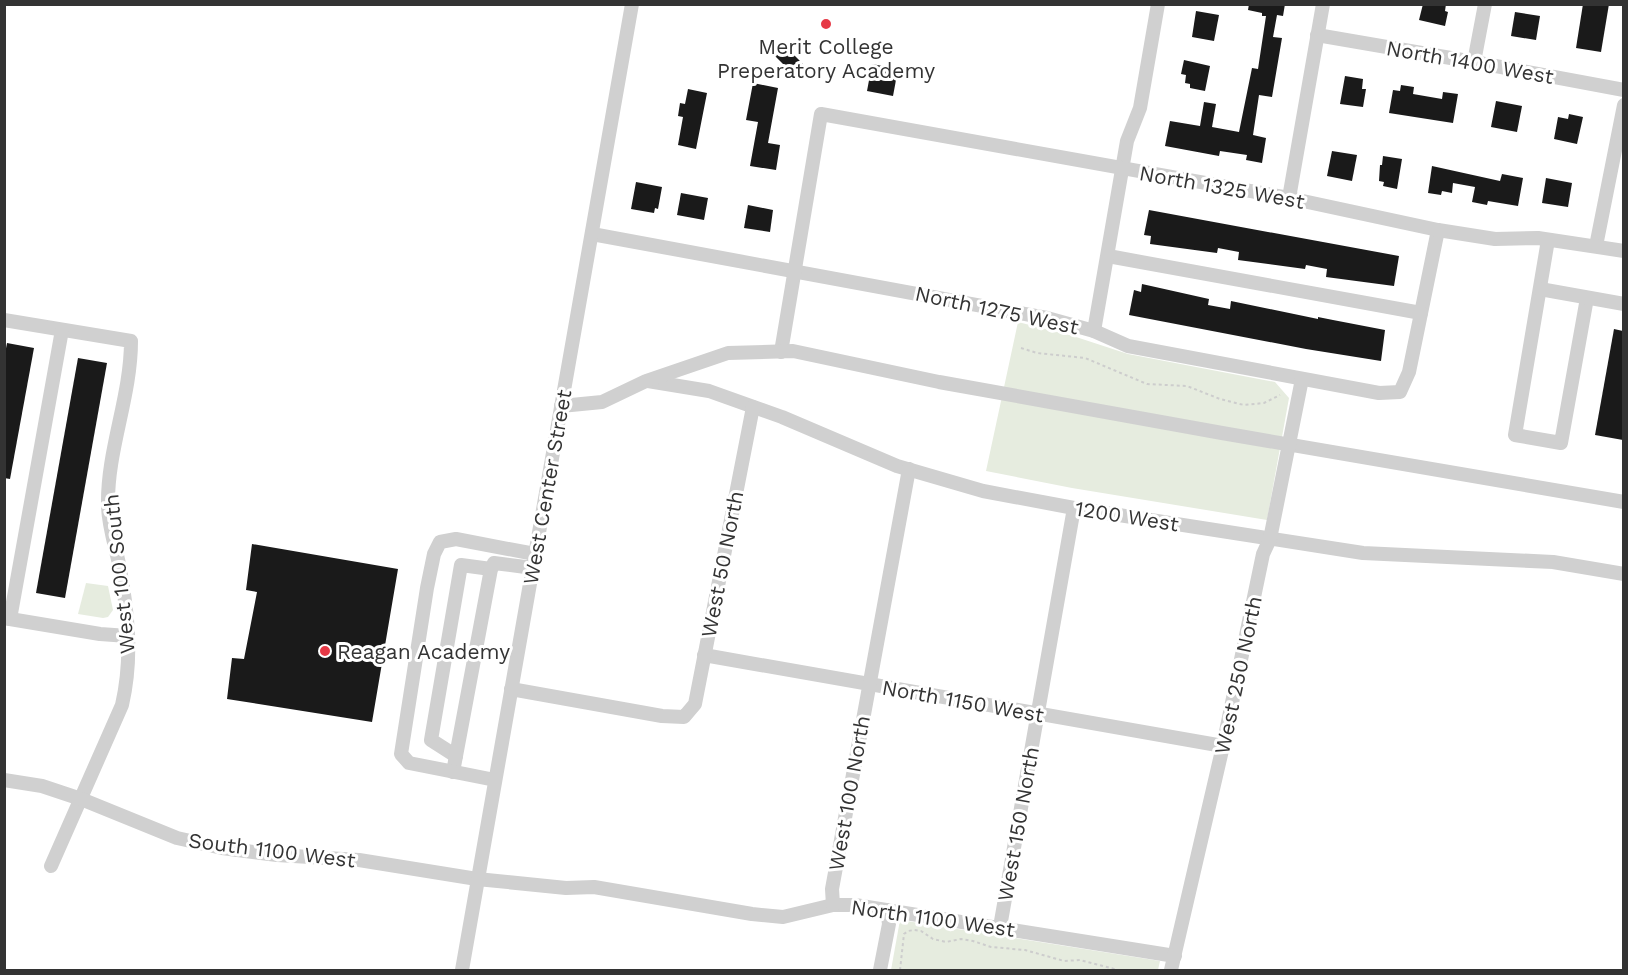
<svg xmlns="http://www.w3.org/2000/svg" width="1628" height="975" font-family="'Work Sans',sans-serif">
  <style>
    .green { fill: #e6ecdf }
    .building { fill: #1a1a1a }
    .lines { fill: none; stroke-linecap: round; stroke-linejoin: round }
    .path { stroke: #cdcdcd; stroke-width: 2; stroke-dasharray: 3 3; stroke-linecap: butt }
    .minor { stroke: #d0d0d0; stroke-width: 14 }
    .poi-dot { fill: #e63946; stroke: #fff; stroke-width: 2 }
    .labels { text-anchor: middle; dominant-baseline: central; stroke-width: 6; stroke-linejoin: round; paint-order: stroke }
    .poi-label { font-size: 21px; fill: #333; stroke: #fff }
    .street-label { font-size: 21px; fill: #333; stroke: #fff }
  </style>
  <rect width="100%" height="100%" fill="#fff"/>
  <g class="green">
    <polygon points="1018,322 1073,336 1128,354 1275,382 1289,398 1267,520 1072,488 986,471"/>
    <polygon points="86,583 108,586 113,610 108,617 103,618 78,614"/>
    <polygon points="900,920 1160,961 1158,970 891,970"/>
  </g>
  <g class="building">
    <polygon points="1249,4 1285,4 1283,16 1277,15 1273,37 1282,38 1272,97 1259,95 1253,135 1266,138 1262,163 1246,160 1247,155 1220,151 1219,156 1165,146 1170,121 1200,126 1204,102 1216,104 1212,127 1239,132 1252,68 1258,69 1266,16 1262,16 1262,13 1248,10"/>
    <polygon points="1423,4 1446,4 1445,11 1448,12 1445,26 1419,20"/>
    <polygon points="1583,4 1609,4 1601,52 1576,48"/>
    <polygon points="1196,11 1219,15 1214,41 1192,37"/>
    <polygon points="1515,12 1540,16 1536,40 1511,36"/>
    <polygon points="785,46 805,66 795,76 775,56"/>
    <polygon points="1184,60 1210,66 1205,91 1190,88 1190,84 1185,83 1186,75 1181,74"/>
    <polygon points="872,64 898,69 893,96 867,91"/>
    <polygon points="1345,76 1363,79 1362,89 1366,89 1363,107 1340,104"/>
    <polygon points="753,83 778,88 768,143 780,145 776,170 750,166 758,122 746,120"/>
    <polygon points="1401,85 1414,87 1413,94 1442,99 1443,92 1458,94 1453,123 1389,113 1393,90 1400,91"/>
    <polygon points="688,89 707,93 696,149 678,145 683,117 678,116 680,103 685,104"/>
    <polygon points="1496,101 1522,106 1517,132 1491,127"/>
    <polygon points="1569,114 1583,117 1577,144 1554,139 1558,117 1568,119"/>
    <polygon points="1332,151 1357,155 1352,181 1327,176"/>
    <polygon points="1383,156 1402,159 1397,189 1383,186 1384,182 1379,181 1380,165 1382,165"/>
    <polygon points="1432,166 1500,181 1502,174 1523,178 1518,206 1488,201 1487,205 1472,202 1475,187 1453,183 1452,193 1442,191 1441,195 1428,193"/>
    <polygon points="1546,178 1572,183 1568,207 1542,203"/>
    <polygon points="636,182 662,187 658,209 655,208 654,213 631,209"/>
    <polygon points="681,193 708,198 704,220 677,215"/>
    <polygon points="748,205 773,210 770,232 744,228"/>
    <polygon points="1149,210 1399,256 1394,286 1326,277 1327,269 1306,265 1305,269 1238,260 1239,252 1218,248 1217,253 1150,244 1151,236 1144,235"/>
    <polygon points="1142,284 1209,299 1208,305 1230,309 1231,301 1318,319 1318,317 1333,320 1385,330 1381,361 1306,349 1129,315 1134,290 1141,292"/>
    <polygon points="1614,329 1623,331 1623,440 1595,435"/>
    <polygon points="7,343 34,348 10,479 4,478 4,359"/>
    <polygon points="78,358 107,363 65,598 36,593"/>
    <polygon points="252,544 398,569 372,722 227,699 232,658 244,659 257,592 246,590"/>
  </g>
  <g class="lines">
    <g class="path">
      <polyline points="1021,348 1037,353 1085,358 1147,384 1187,386 1220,399 1244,405 1264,403 1280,395"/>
      <polyline points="900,970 904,934 908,931 914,930 921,931 933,939 946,942 961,939 973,941 991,947 1025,950 1064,961 1080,960 1118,970"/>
    </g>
    <g class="minor">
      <polyline points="1317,35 1474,62 1624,90"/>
      <polyline points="1474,62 1485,4"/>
      <polyline points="1289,198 1323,4"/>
      <polyline points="592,234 1047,318 1094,331 1128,346 1379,393 1400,392 1409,372 1438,230"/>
      <polyline points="1548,240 1515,435 1561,443 1587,298"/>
      <polyline points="1596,246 1624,105"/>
      <polyline points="1108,256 1421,313"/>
      <polyline points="1540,289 1624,304"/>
      <path d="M4 320 131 341C131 397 107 450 108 505 108 524 115 545 119 564 128 611 133 658 122 705L51 866"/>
      <polyline points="1094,331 1127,141 1140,108 1158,4"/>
      <polyline points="781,352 821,114 1289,198 1438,230 1495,239 1538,238 1624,251"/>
      <polyline points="648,381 709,391 782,417 897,466 983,491 1074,508 1363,553 1553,562 1624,574"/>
      <polyline points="561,406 602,402 646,381 728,353 793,351 939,382 1222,433 1624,502"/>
      <polyline points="4,618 100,634 128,636"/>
      <polyline points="10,619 62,330"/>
      <polyline points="704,655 1223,746"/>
      <polyline points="511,689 662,716 684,717 695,704 753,407"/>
      <polyline points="456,756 431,740 461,565 491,569"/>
      <polyline points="453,772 491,569 494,563 533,568"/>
      <polyline points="4,780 42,786 81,799 177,838 222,848 277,855 359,860 477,879 566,888 594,887 752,914 783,917 833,905 855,905 1175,956"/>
      <polyline points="495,780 409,763 401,754 427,588 434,554 440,542 456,539 535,554"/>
      <polyline points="833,905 832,889 909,469"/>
      <polyline points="1000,927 1074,508"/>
      <polyline points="462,970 632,4"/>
      <polyline points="880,970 889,924 887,910"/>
      <polyline points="1171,970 1223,746 1263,554 1270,539 1302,379"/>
    </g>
  </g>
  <g class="poi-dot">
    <circle cx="826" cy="24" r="6"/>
    <circle cx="325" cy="651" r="6"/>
  </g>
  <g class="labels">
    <g class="poi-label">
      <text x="826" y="46">Merit College<tspan x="826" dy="24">Preperatory Academy</tspan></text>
      <text x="337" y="651" text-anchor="start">Reagan Academy</text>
    </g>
    <g class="street-label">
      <text transform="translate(1470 62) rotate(10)">North 1400 West</text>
      <text transform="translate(1222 187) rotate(10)">North 1325 West</text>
      <text transform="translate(997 310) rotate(12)">North 1275 West</text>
      <text transform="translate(547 487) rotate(-80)">West Center Street</text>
      <text transform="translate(1127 516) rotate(9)">1200 West</text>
      <text transform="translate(722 564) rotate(-79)">West 50 North</text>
      <text transform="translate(119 574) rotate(-96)">West 100 South</text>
      <text transform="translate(1238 675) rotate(-78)">West 250 North</text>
      <text transform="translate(963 701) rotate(10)">North 1150 West</text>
      <text transform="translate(849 793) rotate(-80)">West 100 North</text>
      <text transform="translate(1018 824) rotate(-80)">West 150 North</text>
      <text transform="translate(272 850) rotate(7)">South 1100 West</text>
      <text transform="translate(933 918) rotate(8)">North 1100 West</text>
    </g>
  </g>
  <rect width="1628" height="975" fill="none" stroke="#333333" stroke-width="12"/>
</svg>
